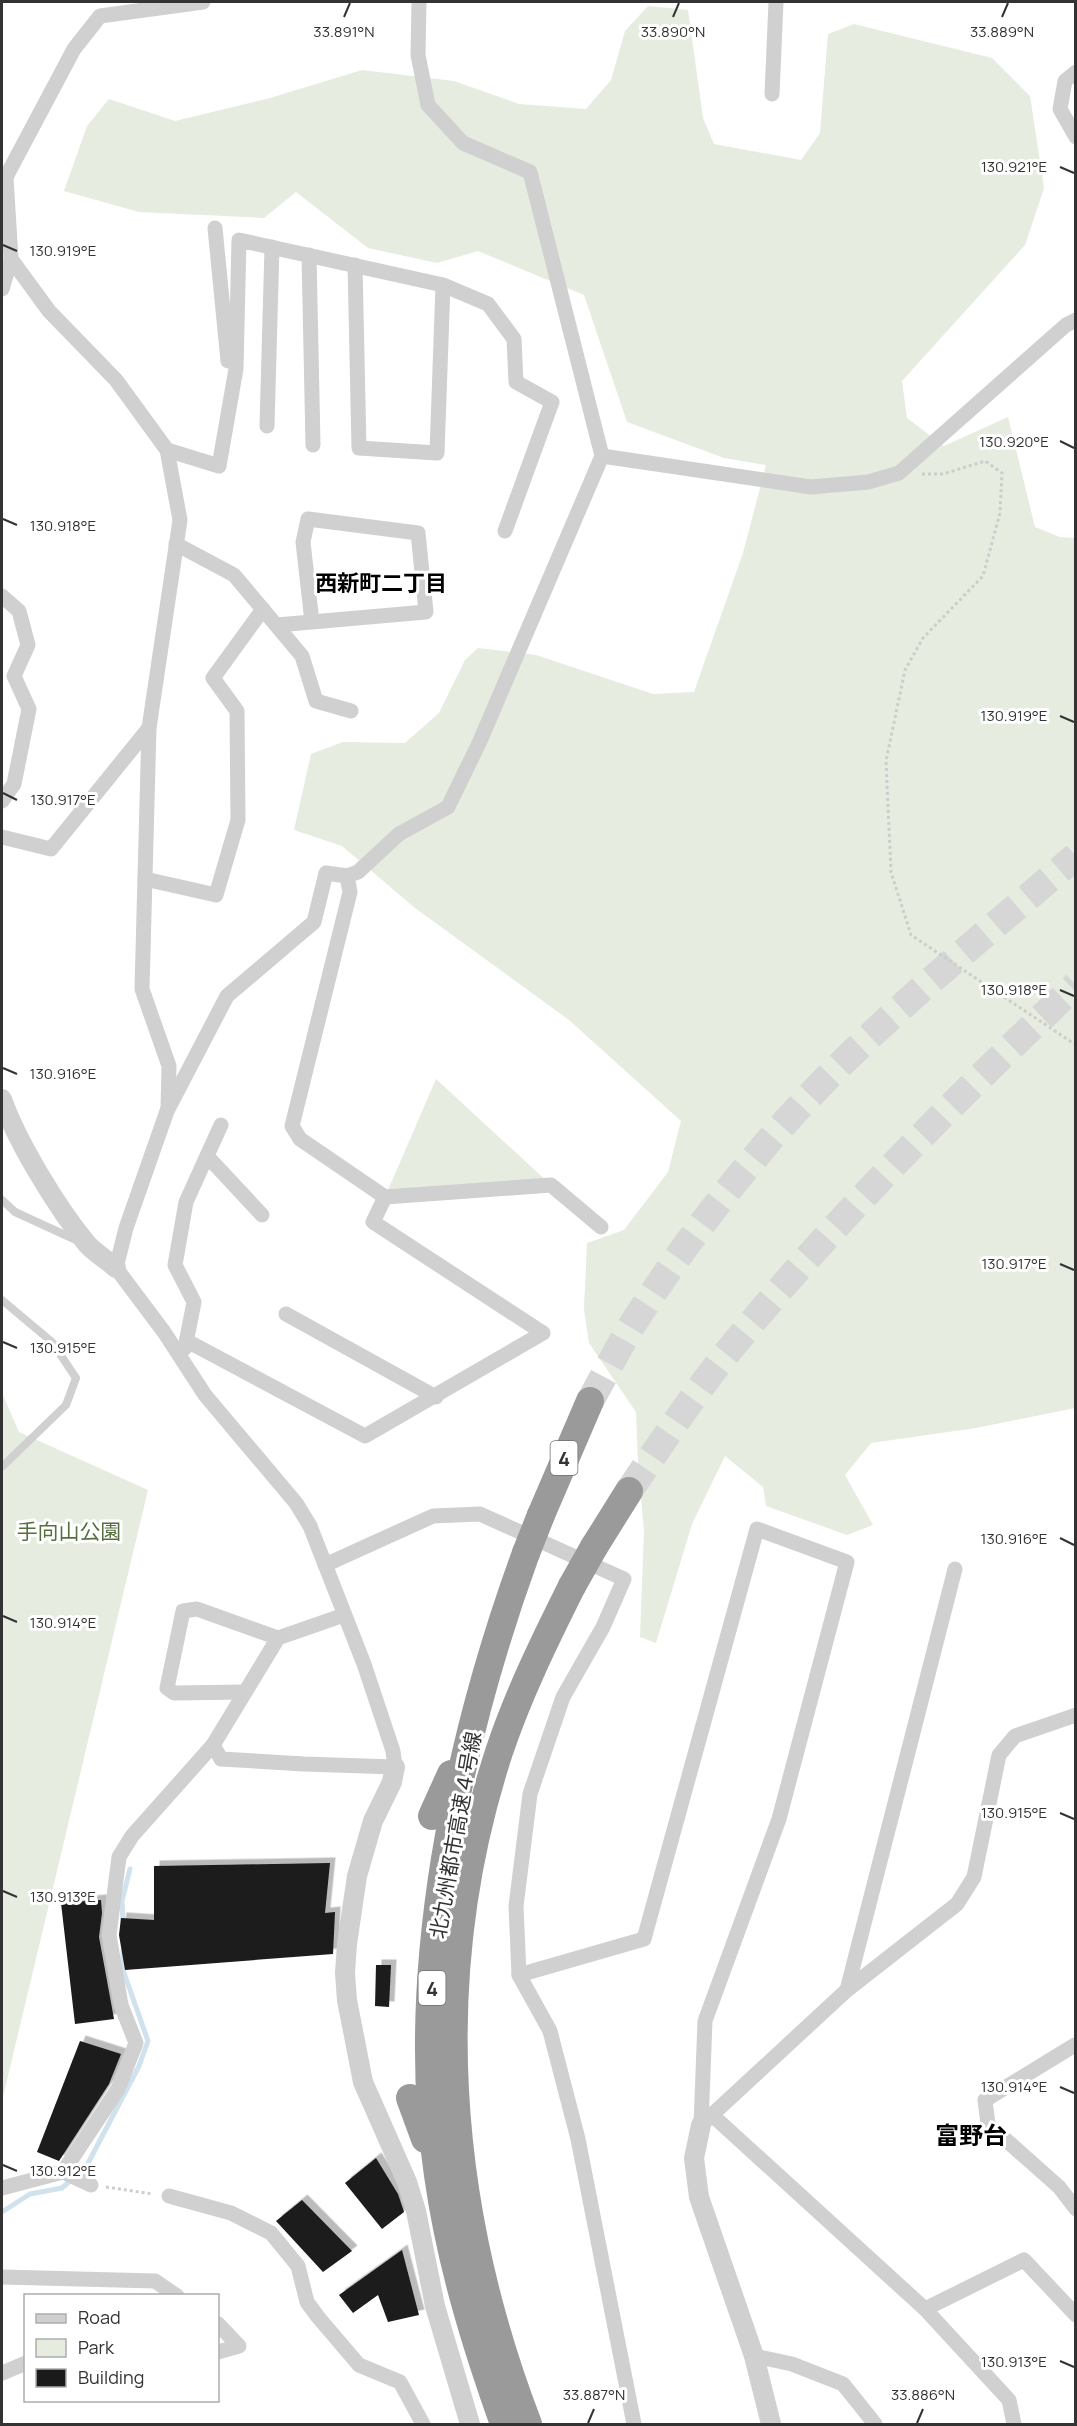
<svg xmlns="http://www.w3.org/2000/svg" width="1077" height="2426" font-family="Manrope,'Noto Sans JP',sans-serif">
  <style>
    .green { fill: #e6ecdf }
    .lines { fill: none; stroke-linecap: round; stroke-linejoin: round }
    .stream { stroke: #cfe2ee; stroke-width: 5 }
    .building { fill: #1a1a1a; filter: url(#shadow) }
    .motorway-tunnel { stroke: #d6d6d6; stroke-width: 28; stroke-dasharray: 28 14; stroke-linecap: butt }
    .path { stroke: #cdcdcd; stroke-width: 3; stroke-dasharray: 3 3; stroke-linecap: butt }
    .service { stroke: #d0d0d0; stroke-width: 8 }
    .minor { stroke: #d0d0d0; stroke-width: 15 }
    .tertiary { stroke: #d0d0d0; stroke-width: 20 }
    .motorway { stroke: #9a9a9a; stroke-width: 28 }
    .motorway-bridge { stroke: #9a9a9a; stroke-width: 28 }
    .ticks { fill: none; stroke: #333; stroke-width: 2 }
    .labels { text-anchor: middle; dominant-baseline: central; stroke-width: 6; stroke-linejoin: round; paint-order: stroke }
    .shield { fill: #fff; stroke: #707070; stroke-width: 1.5 }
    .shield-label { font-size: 20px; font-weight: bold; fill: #333 }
    .park-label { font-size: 21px; fill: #56703f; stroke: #fff }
    .street-label { font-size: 21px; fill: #333; stroke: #fff }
    .neighbourhood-label { font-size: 22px; font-weight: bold; fill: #000; stroke: #fff }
    .quarter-label { font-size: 24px; font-weight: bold; fill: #000; stroke: #fff }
    .ticks-label { font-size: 15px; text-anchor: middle; fill: #333; stroke: #fff; stroke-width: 6; stroke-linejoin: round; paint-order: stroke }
  </style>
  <defs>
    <filter id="shadow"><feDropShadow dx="5.5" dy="-5.5" stdDeviation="0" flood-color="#0004"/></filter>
  </defs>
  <rect width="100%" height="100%" fill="#fff"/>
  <g class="green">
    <polygon points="648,6 688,10 703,118 714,144 801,160 820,133 828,34 854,24 992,58 1030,96 1044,188 1025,245 902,381 907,418 944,446 1008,417 1035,527 1060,537 1075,538 1075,1408 976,1428 871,1443 845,1475 873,1525 847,1535 766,1506 763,1487 725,1456 692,1524 656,1643 640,1637 644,1531 638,1463 636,1412 589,1343 584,1309 587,1243 624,1230 668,1172 681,1121 569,1020 415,908 342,846 294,830 311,754 343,742 405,743 439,713 465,660 478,648 536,655 653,694 694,692 743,553 766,465 724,458 627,422 584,295 478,251 437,263 368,248 296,192 264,218 139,212 64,191 87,126 109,99 175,121 270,98 362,70 454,81 519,104 586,109 611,80 625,31"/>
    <polygon points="436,1079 551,1185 385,1197"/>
    <polygon points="2,1393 19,1432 148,1490 2,2101"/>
  </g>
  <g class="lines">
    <g class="stream">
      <polyline points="123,1923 122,1901 130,1869"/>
      <polyline points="2,2212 30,2194 62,2188 86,2167 139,2066 148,2041 123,1970 123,1951"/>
    </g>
  </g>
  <g class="building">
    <polygon points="330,1863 325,1913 335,1912 333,1954 125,1970 119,1935 121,1918 154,1920 154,1866"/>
    <polygon points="101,1900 102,1913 99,1937 114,2019 75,2024 61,1903"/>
    <polygon points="376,1965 391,1965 389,2007 375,2006"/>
    <polygon points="80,2041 121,2054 109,2084 59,2161 37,2152"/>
    <polygon points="376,2158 398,2194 404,2212 382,2229 345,2183"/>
    <polygon points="302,2200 352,2251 323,2272 276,2221"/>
    <polygon points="402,2250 419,2315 388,2322 378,2295 353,2313 339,2295"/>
  </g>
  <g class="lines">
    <g class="motorway-tunnel">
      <path d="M590 1401C605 1375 618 1347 634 1322 670 1266 709 1212 752 1161 845 1047 965 952 1076 856"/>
      <path d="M629 1491C660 1445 691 1398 726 1354 833 1222 953 1101 1076 985"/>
    </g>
    <g class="path">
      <polyline points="922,474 943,474 985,461 1002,473 1000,513 983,576 923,638 905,670 886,761 891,872 911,935 1076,1045"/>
      <polyline points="106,2187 153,2194"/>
    </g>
    <g class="service">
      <polyline points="2,1200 15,1212 76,1240"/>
      <polyline points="2,1300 52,1342 76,1378 66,1405 2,1467"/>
    </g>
    <g class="minor">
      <polyline points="1076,72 1065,81 1060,109 1076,137"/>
      <polyline points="772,94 776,2"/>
      <polyline points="6,177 11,259 49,311 116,380 167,450 180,520 149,728 142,989 169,1066 168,1109"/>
      <polyline points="2,180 6,177 74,49 100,16 203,2"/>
      <polyline points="215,228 228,361"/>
      <polyline points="309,255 313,445"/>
      <polyline points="355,265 359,448 437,453 443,285"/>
      <polyline points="2,289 11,259"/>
      <polyline points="267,426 272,247"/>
      <polyline points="167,450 219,466 236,369 239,240 443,285 488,304 514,339 516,382 552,402 505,531"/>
      <polyline points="602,456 811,487 868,482 899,473 1066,325 1076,320"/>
      <polyline points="176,544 234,575 302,656 316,701 351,711"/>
      <polyline points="2,596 19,611 28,645 14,676 29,709 14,784 2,801"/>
      <polyline points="277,625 426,612 418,533 308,519 303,542 312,622"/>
      <polyline points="2,837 51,849 149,728"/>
      <polyline points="347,876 350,892 292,1126 300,1139 385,1197 551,1185 601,1227"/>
      <polyline points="145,879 216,895 238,820 237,711 213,678 263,609"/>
      <polyline points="207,1156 262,1215"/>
      <polyline points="286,1314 436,1397"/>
      <polyline points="187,1341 365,1436 543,1333 373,1222 385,1197"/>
      <polyline points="185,1348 194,1302 175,1265 186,1202 221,1125"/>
      <polyline points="325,1565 433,1516 480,1514 624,1579 603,1627 563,1697 530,1794 516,1906 519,1975 550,2031 578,2139 634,2424"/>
      <polyline points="344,1615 278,1638 213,1745 221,1759 304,1764 395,1767 393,1751 364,1664 310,1526 296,1503 205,1395 164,1332 116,1268 126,1228 167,1111 227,996 314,922 326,873 347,876 358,872 399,834 448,807 480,741 602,456 530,172 463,143 428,105 418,55 419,2"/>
      <polyline points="245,1692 174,1693 167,1688 183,1611 197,1609 278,1638"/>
      <polyline points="519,1975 644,1939 757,1529 847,1562 779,1819 705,2021 701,2125"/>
      <polyline points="847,1990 955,1569"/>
      <polyline points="1075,2045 985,2100 988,2124 1059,2187 1076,2209"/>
      <polyline points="711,2114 925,2309 1009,2400 1014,2424"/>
      <polyline points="701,2125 847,1990 957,1904 974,1877 999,1755 1015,1736 1076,1715"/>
      <polyline points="63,2172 118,2089 136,2043 121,2005 109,1935 119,1857 132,1836 213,1745"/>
      <polyline points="2,2188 63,2172 91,2185"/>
      <polyline points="169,2196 231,2213 271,2233 298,2266 307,2302 318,2317 359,2365 400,2382 423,2424"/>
      <polyline points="2,2277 155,2281 177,2296"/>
      <polyline points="925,2309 1024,2260 1076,2315"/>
      <polyline points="218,2324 239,2346 218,2352"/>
      <polyline points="754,2356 792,2364 843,2384 875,2424"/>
      <polyline points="2,2373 26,2363"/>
    </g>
    <g class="tertiary">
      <path d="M2 1099C17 1142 58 1209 87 1244 95 1253 107 1260 116 1268"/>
      <polyline points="395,1767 392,1782 373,1821 357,1876 347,1944 345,1973 347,2000 363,2082 407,2182 416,2211 435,2306 470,2424"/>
      <polyline points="701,2125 694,2158 699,2197 754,2356 771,2424"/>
    </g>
    <g class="motorway">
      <polyline points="541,1515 590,1401"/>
      <polyline points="594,1547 629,1491"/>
      <polyline points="432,1816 451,1774"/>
      <polyline points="410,2098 425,2139"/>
      <path d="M504 2424C475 2343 450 2261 438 2175 408 1974 457 1742 526 1553"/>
      <path d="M528 2424C445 2208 426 1975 499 1752 518 1695 545 1640 572 1586"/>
    </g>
    <g class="motorway-bridge">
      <polyline points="526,1553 541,1515"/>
      <polyline points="572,1586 594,1547"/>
    </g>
  </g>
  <path class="ticks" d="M344 17 350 3M673 17 679 3M1002 17 1008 3M1060 167 1074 173M3 245 17 251M1060 441 1074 448M3 519 17 525M1060 716 1074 722M3 793 17 800M1060 990 1074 996M3 1068 17 1074M1060 1264 1074 1270M3 1342 17 1348M1060 1538 1074 1545M3 1616 17 1622M1060 1813 1074 1819M3 1891 17 1897M1060 2087 1074 2093M3 2165 17 2171M1060 2361 1074 2367M588 2423 594 2409M917 2423 923 2409"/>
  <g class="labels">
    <g class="shield">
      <rect x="550.5" y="1441" width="27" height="34" rx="4.5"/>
      <rect x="418.5" y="1971" width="27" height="34" rx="4.5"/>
    </g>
    <g class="shield-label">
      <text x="564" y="1458">4</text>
      <text x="432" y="1988">4</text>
    </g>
    <g class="park-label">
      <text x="69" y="1531">手向山公園</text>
    </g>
    <g class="street-label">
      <text transform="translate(455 1835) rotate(-80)">北九州都市高速４号線</text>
    </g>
    <g class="neighbourhood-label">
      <text x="381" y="583">西新町二丁目</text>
    </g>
    <g class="quarter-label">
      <text x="971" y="2134">富野台</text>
    </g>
  </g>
  <g class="ticks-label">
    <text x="344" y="37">33.891°N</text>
    <text x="673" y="37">33.890°N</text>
    <text x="1002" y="37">33.889°N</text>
    <text x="1014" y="172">130.921°E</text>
    <text x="63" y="256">130.919°E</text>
    <text x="1014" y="447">130.920°E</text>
    <text x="63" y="531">130.918°E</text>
    <text x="1014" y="721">130.919°E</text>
    <text x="63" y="805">130.917°E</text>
    <text x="1014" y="995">130.918°E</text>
    <text x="63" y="1079">130.916°E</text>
    <text x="1014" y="1269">130.917°E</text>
    <text x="63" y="1353">130.915°E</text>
    <text x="1014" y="1544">130.916°E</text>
    <text x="63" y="1628">130.914°E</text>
    <text x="1014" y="1818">130.915°E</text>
    <text x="63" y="1902">130.913°E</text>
    <text x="1014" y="2092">130.914°E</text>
    <text x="63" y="2176">130.912°E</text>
    <text x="1014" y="2367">130.913°E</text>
    <text x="594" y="2400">33.887°N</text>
    <text x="923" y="2400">33.886°N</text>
  </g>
  <rect width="1077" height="2426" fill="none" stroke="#333333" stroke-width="6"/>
  <rect x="24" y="2294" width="195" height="108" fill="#ffffff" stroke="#adadad" stroke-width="1.5"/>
  <rect x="36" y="2314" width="30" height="9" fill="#d0d0d0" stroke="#adadad" stroke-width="1.5"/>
  <text x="78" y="2324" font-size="18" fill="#333333">Road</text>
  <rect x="36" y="2339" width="30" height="18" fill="#e6ecdf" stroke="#adadad" stroke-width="1.5"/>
  <text x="78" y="2354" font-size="18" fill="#333333">Park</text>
  <rect x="36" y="2369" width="30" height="18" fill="#1a1a1a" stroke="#adadad" stroke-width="1.5"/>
  <text x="78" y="2384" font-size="18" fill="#333333">Building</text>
</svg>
